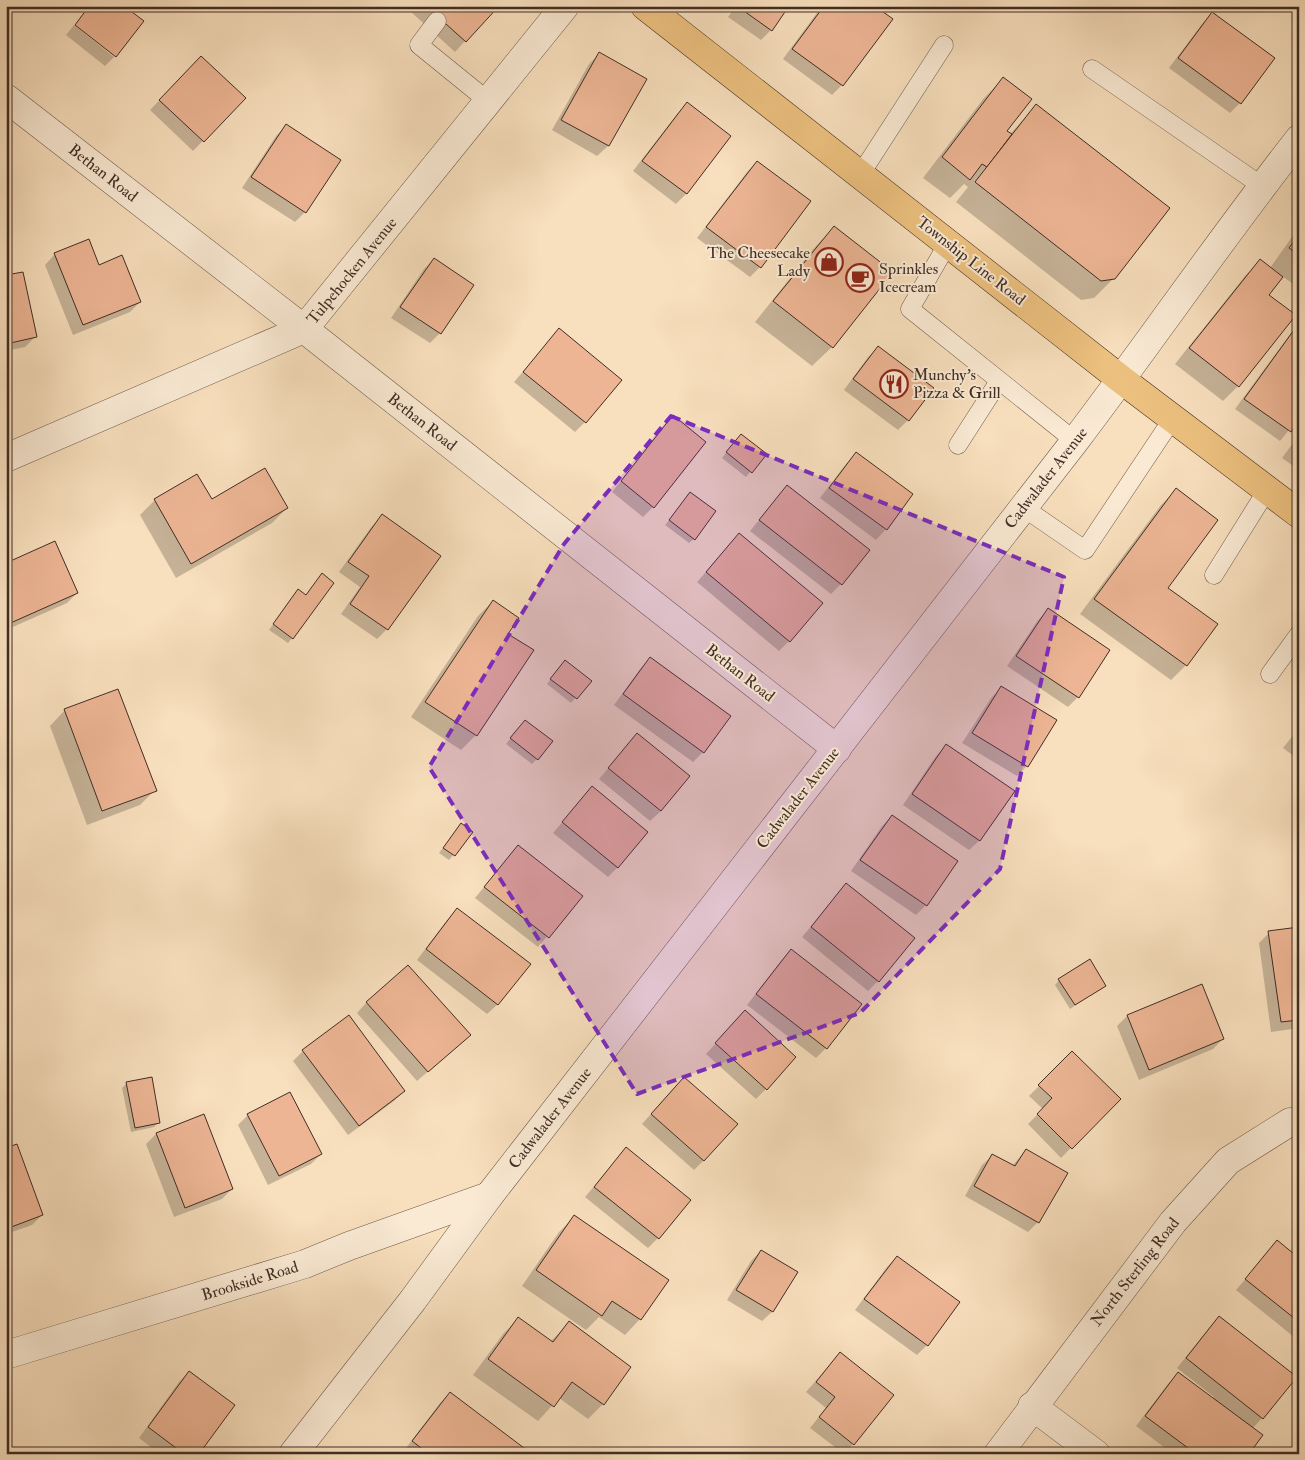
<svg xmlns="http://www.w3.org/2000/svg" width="1305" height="1460" font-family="'IM FELL Double Pica',serif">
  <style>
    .shadow { fill: #0003 }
    .building { fill: #edb594; stroke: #412d25 }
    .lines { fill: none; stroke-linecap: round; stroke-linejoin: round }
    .lane-casing { stroke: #6f5a4b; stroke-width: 19 }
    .street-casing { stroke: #6f5a4b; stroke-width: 29 }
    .primary-casing { stroke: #412d25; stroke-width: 29 }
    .lane { stroke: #faead4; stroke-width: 18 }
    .street { stroke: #faead4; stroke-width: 28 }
    .primary { stroke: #ecc07e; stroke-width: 28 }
    .marked { fill: #7b2cbf; fill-opacity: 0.2; stroke: #7b2cbf; stroke-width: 4; stroke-dasharray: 10 6; stroke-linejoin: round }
    .labels { text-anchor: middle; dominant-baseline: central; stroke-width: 4; stroke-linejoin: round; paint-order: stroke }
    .street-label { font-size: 16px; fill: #412d25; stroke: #faead4 }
    .poi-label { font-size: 16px; fill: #412d25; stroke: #faead4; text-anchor: start }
  </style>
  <rect width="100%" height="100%" fill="#f8dfbd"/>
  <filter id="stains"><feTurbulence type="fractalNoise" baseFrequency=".004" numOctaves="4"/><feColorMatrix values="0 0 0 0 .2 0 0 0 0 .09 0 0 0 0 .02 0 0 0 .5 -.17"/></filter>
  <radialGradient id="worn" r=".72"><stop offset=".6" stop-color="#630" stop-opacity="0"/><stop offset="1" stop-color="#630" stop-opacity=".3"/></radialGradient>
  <g class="shadow">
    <polygon points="414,6 497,6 455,52 410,11"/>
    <polygon points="736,6 787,6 771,30 761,40 728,17"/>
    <polygon points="822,6 873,6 842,85 832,95 783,59"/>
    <polygon points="1212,14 1240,103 1230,113 1169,68 1202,24"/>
    <polygon points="74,25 114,57 105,66 66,35"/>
    <polygon points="599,54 645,79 608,146 597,156 552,130 589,64"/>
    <polygon points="191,68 244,98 193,151 150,110"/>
    <polygon points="1003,79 1006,131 1010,134 1036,106 1114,278 1094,298 1081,300 956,202 968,187 964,184 950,198 923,178 984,98"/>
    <polygon points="687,104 730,136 686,194 676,204 633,171 677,114"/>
    <polygon points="286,126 305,212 295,222 242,188 276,136"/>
    <polygon points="757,162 760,267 750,277 697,238 747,172"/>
    <polygon points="834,227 832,347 812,366 755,322 815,247"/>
    <polygon points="1299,227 1299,288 1282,276 1267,295 1294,315 1238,386 1223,401 1175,364 1245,276 1260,261 1270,268"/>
    <polygon points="55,254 98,266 140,302 130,312 73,335 45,265"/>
    <polygon points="434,259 473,285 440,333 430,343 391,318 424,269"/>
    <polygon points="6,277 35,337 25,347 6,351"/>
    <polygon points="1299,322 1299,418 1280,441 1235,409"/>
    <polygon points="559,330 585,422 575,432 514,382"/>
    <polygon points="879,347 908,420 898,430 844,390 868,357"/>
    <polygon points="673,417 653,507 643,517 612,492 663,427"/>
    <polygon points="1299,435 1299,470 1282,458"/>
    <polygon points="736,440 765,454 746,477 722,458"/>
    <polygon points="856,454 912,494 886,529 876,540 820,498 846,464"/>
    <polygon points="787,486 841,584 831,594 750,531"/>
    <polygon points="1176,490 1166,588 1216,624 1186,665 1171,680 1080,614 1161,505"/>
    <polygon points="686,499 694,539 689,543 665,525"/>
    <polygon points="155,500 211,501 287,508 272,523 176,578 140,515"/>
    <polygon points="382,516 387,629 377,639 341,614 360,587 339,572 372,526"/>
    <polygon points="739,534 789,641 779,651 697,582"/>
    <polygon points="6,564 77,593 67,603 6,630"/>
    <polygon points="322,575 292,638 288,643 269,630 293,596 298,591 305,596"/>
    <polygon points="493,601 507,634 476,735 461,750 411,717 478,616"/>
    <polygon points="1048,610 1078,697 1068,707 1007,666 1038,620"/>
    <polygon points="650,659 703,752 693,762 614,705 640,669"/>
    <polygon points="560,666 590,681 571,703 547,684"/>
    <polygon points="1001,688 1055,721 1027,766 1017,776 962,743 991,698"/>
    <polygon points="65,710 155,790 140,805 87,825 50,726"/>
    <polygon points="521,726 537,759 532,764 506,744"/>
    <polygon points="1299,728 1299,760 1283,748"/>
    <polygon points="637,735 661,811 650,821 599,779"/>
    <polygon points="946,746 980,840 969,850 903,805 936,756"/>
    <polygon points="592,787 618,867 608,877 553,833"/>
    <polygon points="892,816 957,861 926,905 916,915 851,871 882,826"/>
    <polygon points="461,824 472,832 449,860 439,853"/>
    <polygon points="518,846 581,896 538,947 475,898"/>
    <polygon points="846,885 878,981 868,991 802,937"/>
    <polygon points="457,910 498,1004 487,1014 417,960 447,920"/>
    <polygon points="1299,929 1299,1028 1271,1032 1259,943 1269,933"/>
    <polygon points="791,951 826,1048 816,1058 747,1005 781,961"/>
    <polygon points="1059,980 1105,985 1070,1009 1055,985"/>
    <polygon points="1201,986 1223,1039 1213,1049 1139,1080 1117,1026 1127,1016"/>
    <polygon points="367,1002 459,1045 417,1081 357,1013"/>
    <polygon points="735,1022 766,1089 756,1099 706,1054"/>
    <polygon points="303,1051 404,1091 394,1101 348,1135 293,1061"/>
    <polygon points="1072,1053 1119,1099 1061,1158 1028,1124 1043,1109 1029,1096"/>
    <polygon points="127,1083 159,1122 154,1127 131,1132 122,1088"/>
    <polygon points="674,1088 704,1160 694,1170 642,1124"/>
    <polygon points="248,1115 321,1154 311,1164 268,1185 238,1125"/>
    <polygon points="203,1116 232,1189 222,1199 174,1217 146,1144 156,1134"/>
    <polygon points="6,1149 42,1215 32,1225 6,1234"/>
    <polygon points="626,1149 658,1238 648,1248 585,1197"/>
    <polygon points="1026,1150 1038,1222 1028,1232 965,1196 982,1165 993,1155 1012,1166"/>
    <polygon points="574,1217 667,1281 640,1319 625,1335 599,1317 586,1330 522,1286 559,1232"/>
    <polygon points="1277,1242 1299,1260 1299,1332 1294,1337 1236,1290"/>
    <polygon points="761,1251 773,1311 762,1321 727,1300 751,1261"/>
    <polygon points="897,1257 958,1303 927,1345 917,1355 855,1310 887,1267"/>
    <polygon points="1219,1318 1262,1418 1252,1429 1247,1454 1173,1454 1136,1426 1168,1384 1178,1374 1212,1399 1214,1397 1177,1368 1209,1328"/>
    <polygon points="518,1319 550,1342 569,1323 603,1404 588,1419 559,1398 538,1421 473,1375 503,1334"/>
    <polygon points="840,1353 853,1444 844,1454 810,1428 826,1408 806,1392"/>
    <polygon points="189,1372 198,1454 160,1454 139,1438 179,1382"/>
    <polygon points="450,1393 525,1454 406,1454 403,1452 440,1403"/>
  </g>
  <g class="building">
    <polygon points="89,6 124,6 144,21 116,57 75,25"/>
    <polygon points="426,6 499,6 466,42"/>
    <polygon points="737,6 789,6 772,31"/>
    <polygon points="824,6 875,6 893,19 843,86 792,49"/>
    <polygon points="1212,12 1275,58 1241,104 1178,58"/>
    <polygon points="599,52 647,79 609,146 561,120"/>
    <polygon points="201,56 246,98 204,142 159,100"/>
    <polygon points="1003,77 1032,99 1007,131 1012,134 987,167 982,164 970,180 942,157"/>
    <polygon points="687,102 731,136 687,194 642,161"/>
    <polygon points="1036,104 1170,208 1115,279 1101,281 975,182"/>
    <polygon points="286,124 341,160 306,213 251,177"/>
    <polygon points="757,161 811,201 761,268 706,227"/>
    <polygon points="834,226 893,272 833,348 773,301"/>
    <polygon points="1299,234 1299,255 1289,248"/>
    <polygon points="89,239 99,265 122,255 141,302 83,325 54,253"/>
    <polygon points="434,258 474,285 441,334 400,307"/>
    <polygon points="1260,259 1283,277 1269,295 1296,315 1239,387 1189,348"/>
    <polygon points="23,272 37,337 6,344 6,275"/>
    <polygon points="1299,323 1299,420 1291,432 1244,399"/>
    <polygon points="559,328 622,380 586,423 523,372"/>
    <polygon points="878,346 934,388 909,421 853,379"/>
    <polygon points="673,415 706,442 654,508 621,481"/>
    <polygon points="741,434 767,454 752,473 726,452"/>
    <polygon points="856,452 913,494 887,530 829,488"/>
    <polygon points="265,468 288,508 191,564 154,499 197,474 212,499"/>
    <polygon points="787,485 870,550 842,585 759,520"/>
    <polygon points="1176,488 1218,520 1168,588 1218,624 1187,666 1094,599"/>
    <polygon points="690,492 716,511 695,540 669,520"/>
    <polygon points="382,514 441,556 388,630 350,604 369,576 348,562"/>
    <polygon points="739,533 823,603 790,642 706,572"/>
    <polygon points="55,541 78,593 6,625 6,563"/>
    <polygon points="322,573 334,583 293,639 273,624 298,589 306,595"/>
    <polygon points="493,600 519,618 508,634 534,650 477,736 425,702"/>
    <polygon points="1048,608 1110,650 1079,698 1016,656"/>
    <polygon points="650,657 731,716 704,753 623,694"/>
    <polygon points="565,660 592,681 577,699 550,679"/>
    <polygon points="1001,686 1057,720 1028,767 972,733"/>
    <polygon points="118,689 157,791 102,811 64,709"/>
    <polygon points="525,720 553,741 538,760 510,738"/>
    <polygon points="637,733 690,776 661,811 608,768"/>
    <polygon points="946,744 1015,791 980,841 912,794"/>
    <polygon points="592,786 648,832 618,868 562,822"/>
    <polygon points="892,815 958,861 927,906 860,860"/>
    <polygon points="461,823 473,832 455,856 443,848"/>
    <polygon points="518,845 583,896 549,938 484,887"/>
    <polygon points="846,883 915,938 879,982 811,927"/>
    <polygon points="457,908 531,964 498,1005 426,949"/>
    <polygon points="1299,927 1299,1020 1281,1022 1268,931"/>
    <polygon points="791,949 862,1004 827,1049 756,994"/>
    <polygon points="1090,959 1106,986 1075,1005 1058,979"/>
    <polygon points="408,965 471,1035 428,1072 366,1002"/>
    <polygon points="1202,984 1224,1039 1149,1070 1127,1015"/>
    <polygon points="745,1010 796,1057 767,1090 715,1043"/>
    <polygon points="349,1015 405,1091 359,1126 302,1050"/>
    <polygon points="1072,1051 1121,1099 1072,1149 1037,1114 1052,1098 1038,1085"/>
    <polygon points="152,1077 160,1123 135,1128 126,1082"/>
    <polygon points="684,1077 738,1124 704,1161 651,1114"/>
    <polygon points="290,1092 322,1154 279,1176 247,1114"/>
    <polygon points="204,1114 233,1189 185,1208 156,1133"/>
    <polygon points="17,1144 43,1215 6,1229 6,1148"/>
    <polygon points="626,1147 691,1200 659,1239 594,1187"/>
    <polygon points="1026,1149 1068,1173 1039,1223 974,1186 992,1154 1015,1166"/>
    <polygon points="574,1215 669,1280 641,1320 612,1301 602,1316 536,1270"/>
    <polygon points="1277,1240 1299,1258 1299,1322 1245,1279"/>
    <polygon points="761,1250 798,1272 773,1312 736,1290"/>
    <polygon points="897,1256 960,1302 928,1346 864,1299"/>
    <polygon points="1219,1316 1297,1377 1263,1419 1186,1358"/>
    <polygon points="518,1317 553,1342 569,1321 631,1367 604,1405 572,1382 554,1407 488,1359"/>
    <polygon points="840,1352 894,1395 854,1445 819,1417 835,1397 816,1382"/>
    <polygon points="189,1371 235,1405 199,1454 184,1454 148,1427"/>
    <polygon points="1178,1372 1263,1435 1249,1454 1196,1454 1145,1416"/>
    <polygon points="450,1392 528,1451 526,1454 429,1454 412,1441"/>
  </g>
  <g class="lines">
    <defs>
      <g id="lane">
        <polyline points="437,21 419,45 488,101"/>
        <polyline points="1092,69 1262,186"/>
        <polyline points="860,175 944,45"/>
        <polyline points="948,243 910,309 1075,441"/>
        <polyline points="958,445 999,381"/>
        <polyline points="1024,508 1085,550 1173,418"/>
        <polyline points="1214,575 1267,490"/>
        <polyline points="1270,674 1299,634"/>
      </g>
      <g id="street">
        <polyline points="6,98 304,329 837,749"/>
        <polyline points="6,458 304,329 565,6"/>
        <polyline points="6,1355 305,1264 349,1246 489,1196"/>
        <polyline points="1032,1406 1096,1454"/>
        <path d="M293 1454 413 1300 489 1196 1075 441C1151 341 1221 238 1299 139"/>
        <polyline points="998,1454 1173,1222 1228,1161 1290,1122 1299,1122"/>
      </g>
      <polyline id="primary" points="645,6 1122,380 1299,514"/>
    </defs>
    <use href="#lane" class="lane-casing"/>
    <use href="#street" class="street-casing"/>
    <use href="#primary" class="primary-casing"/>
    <use href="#lane" class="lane"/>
    <use href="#street" class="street"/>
    <use href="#primary" class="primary"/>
  </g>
  <path class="marked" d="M671 416 1064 577 1000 869 860 1013 637 1094 429 767 564 544Z"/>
  <defs>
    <symbol id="shop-ring" viewBox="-11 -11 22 22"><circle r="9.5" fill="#faead4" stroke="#8f2418" stroke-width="1.5"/><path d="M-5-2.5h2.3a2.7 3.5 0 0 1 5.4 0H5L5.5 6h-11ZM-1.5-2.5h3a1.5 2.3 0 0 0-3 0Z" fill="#8f2418"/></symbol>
    <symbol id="cafe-ring" viewBox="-11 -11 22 22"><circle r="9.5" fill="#faead4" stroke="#8f2418" stroke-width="1.5"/><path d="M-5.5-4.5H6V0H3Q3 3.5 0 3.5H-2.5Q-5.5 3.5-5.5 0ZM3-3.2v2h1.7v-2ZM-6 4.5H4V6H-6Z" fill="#8f2418"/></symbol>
    <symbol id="restaurant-ring" viewBox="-11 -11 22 22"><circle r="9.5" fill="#faead4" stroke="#8f2418" stroke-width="1.5"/><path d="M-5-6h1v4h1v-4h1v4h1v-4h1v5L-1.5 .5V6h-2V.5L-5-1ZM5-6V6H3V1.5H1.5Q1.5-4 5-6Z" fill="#8f2418"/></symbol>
  </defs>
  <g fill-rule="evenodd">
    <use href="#shop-ring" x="813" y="246" width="32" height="32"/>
    <use href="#cafe-ring" x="844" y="262" width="32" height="32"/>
    <use href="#restaurant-ring" x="878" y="368" width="32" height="32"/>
  </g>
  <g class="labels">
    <g class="street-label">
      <text transform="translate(103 173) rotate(38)">Bethan Road</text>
      <text transform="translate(971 261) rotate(38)">Township Line Road</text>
      <text transform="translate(352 271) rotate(-51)">Tulpehocken Avenue</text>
      <text transform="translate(422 422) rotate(38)">Bethan Road</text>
      <text transform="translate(1046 478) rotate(-52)">Cadwalader Avenue</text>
      <text transform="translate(740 673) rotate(38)">Bethan Road</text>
      <text transform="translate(798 798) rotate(-52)">Cadwalader Avenue</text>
      <text transform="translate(550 1118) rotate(-52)">Cadwalader Avenue</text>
      <text transform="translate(1135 1272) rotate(-52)">North Sterling Road</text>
      <text transform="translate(250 1281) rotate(-17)">Brookside Road</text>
    </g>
    <g class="poi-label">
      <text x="810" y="253" text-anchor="end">The Cheesecake<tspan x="810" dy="18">Lady</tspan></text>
      <text x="879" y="269">Sprinkles<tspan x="879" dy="18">Icecream</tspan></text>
      <text x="913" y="375">Munchy's<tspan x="913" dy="18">Pizza &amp; Grill</tspan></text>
    </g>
  </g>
  <rect width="1305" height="1460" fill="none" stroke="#f8dfbd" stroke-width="25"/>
  <rect x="8" y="8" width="1290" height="1445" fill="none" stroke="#412d25" stroke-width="2.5"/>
  <rect x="12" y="12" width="1280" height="1435" fill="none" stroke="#412d25"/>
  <rect width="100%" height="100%" filter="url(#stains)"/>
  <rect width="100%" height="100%" fill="url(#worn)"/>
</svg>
